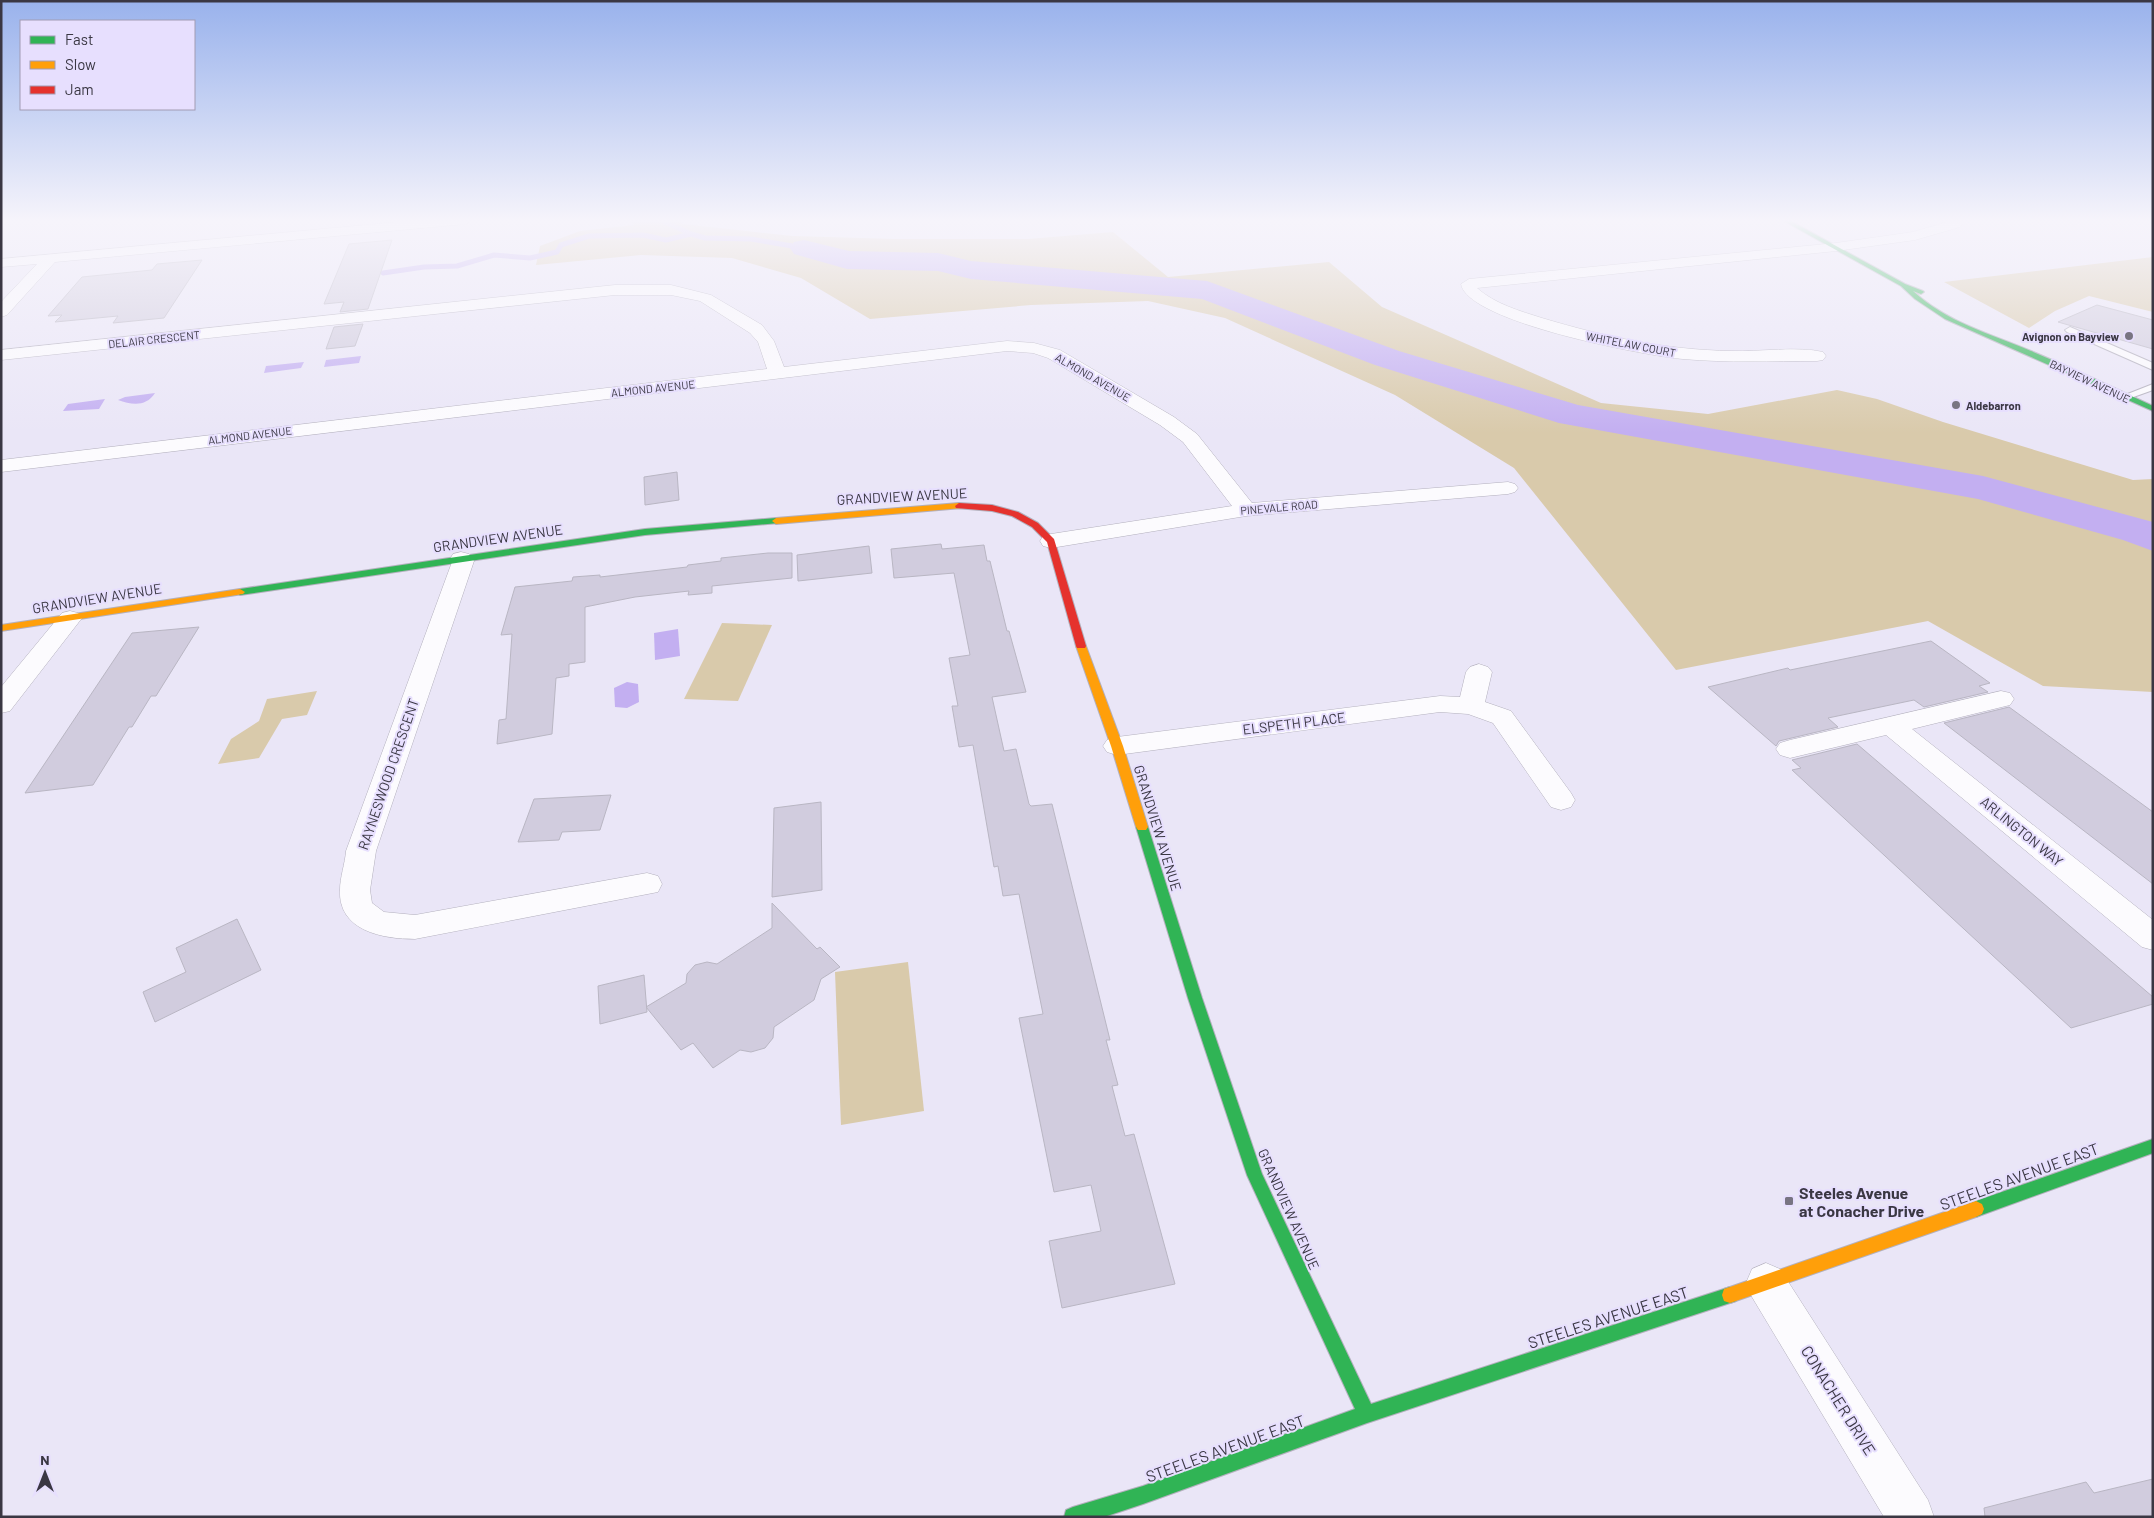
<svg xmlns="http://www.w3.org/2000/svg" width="2154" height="1518" font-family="Barlow,sans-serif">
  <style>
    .green { fill: #d9caab }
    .water { fill: #c3aff1 }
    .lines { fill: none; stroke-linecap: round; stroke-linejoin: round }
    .stream { stroke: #c3aff1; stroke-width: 5 }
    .river { fill: #c3aff1; fill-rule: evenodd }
    .building { fill: #d1ccde; stroke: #b9b6c3 }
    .lane-casing { stroke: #b3b0bd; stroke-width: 2 }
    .street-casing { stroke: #b3b0bd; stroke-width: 1 }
    .fast-casing { stroke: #b3b0bd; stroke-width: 2 }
    .slow-casing { stroke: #b3b0bd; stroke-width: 2 }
    .jam-casing { stroke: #b3b0bd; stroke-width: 2 }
    .lane { fill: #fcfbfe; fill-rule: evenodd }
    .street { fill: #fcfbfe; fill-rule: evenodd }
    .fast { fill: #30b455; fill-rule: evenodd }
    .slow { fill: #ff9f0a; fill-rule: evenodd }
    .jam { fill: #e5322d; fill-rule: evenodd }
    .poi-dot { fill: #787482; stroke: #e7dffe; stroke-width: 2 }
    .labels { text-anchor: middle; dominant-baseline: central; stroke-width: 4; stroke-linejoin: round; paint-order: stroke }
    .far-poi-label { font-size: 11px; font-weight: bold; fill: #3a3743; stroke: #e7dffe; text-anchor: end }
    .far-street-label { font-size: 11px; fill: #3a3743; stroke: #e7dffe }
    .street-label { font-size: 14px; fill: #3a3743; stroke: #e7dffe }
    .near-street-label { font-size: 16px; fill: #3a3743; stroke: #e7dffe }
    .near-poi-label { font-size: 16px; font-weight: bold; fill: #3a3743; stroke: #e7dffe; text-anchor: start }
  </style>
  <rect width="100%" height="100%" fill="#eae6f7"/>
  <g class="green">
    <polygon points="631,220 679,220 683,224 792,236 896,239 1028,239 1113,232 1168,277 1329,262 1382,307 1601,403 1708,414 1837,390 1877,399 1943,422 2133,480 2153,479 2153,692 2043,686 1928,621 1676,670 1514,468 1395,395 1225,318 1148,301 1031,305 870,319 801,278 732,258 641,255 536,265 540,246 580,231 634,225"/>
    <polygon points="2153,257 2153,312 2089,296 2055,311 2029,328 1944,282"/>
    <polygon points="722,623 772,625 738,701 684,699"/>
    <polygon points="317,691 307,715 282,719 259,758 218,764 231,739 259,721 267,699"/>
    <polygon points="908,962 924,1111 841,1125 835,972"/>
  </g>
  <g class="water">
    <polygon points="361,356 359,363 324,367 326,360"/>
    <polygon points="304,362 301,368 264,373 266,366"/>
    <path d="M155 393C146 407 132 405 118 400L125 397Z"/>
    <polygon points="105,399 99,409 63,411 68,404"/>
    <polygon points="678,629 680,656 655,660 654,633"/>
    <polygon points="627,682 638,684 639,702 627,708 615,707 614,688"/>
  </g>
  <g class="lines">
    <g class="stream">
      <polyline points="661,220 691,234"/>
      <polyline points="383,273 424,267 457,266 494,255 530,258 557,252 561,245 589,236 643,235 666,240 691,234 705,238 751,239 804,248"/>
    </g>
    <polygon class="river" points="804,240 849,251 938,253 971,261 1207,281 1399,351 1578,405 1983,476 2153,522 2153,551 2123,540 1978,499 1559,423 1375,365 1202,299 971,279 938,271 847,269 794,254 790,248 794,242"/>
  </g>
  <g class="building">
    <polygon points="392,240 368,309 340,312 344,302 324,304 349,244"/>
    <polygon points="202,260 164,318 113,323 118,316 55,322 62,315 48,316 82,277 152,270 157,264"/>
    <polygon points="2097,305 2153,320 2153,349 2058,322"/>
    <polygon points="363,324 355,346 326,349 334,327"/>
    <polygon points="677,472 679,500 645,505 644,477"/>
    <polygon points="941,544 942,549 984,545 987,561 990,561 1007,631 1009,631 1026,692 992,697 1004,751 1016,749 1029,804 1031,806 1052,804 1110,1040 1106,1040 1118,1085 1112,1086 1125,1136 1134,1134 1175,1284 1062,1308 1049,1241 1101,1231 1091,1185 1054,1192 1019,1018 1043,1014 1019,894 1003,896 998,866 994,867 973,745 959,747 952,706 958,706 949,658 970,655 954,573 894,578 891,549"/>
    <polygon points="869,546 872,573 798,581 797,555"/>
    <polygon points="768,553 792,553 792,578 712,586 712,593 688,595 689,591 635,597 585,607 585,662 569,664 569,676 556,678 552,734 497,744 499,720 506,719 512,634 501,635 515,587 572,581 573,577 600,575 600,577 687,567 688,565 721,561 721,558"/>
    <polygon points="199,627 156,696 151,696 132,727 129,727 93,785 25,793 132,633"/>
    <polygon points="1931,641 1990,683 1979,686 1988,692 1924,707 1914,700 1828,718 1838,727 1779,741 1776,746 1708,687 1788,668 1790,670"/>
    <polygon points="2009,707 2153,812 2153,884 1944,723"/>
    <polygon points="1857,744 2153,997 2153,1004 2071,1028 1792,770 1801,768 1792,760"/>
    <polygon points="611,795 600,830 562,832 559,840 518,842 534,799"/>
    <polygon points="821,802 822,890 772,897 774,808"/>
    <polygon points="772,903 817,949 820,947 840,967 821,979 814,1000 774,1027 773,1038 765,1048 751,1052 740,1050 713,1068 693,1043 681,1050 646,1007 686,983 687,974 695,965 707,962 717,964 772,928"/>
    <polygon points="237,919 261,970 155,1022 143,992 186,972 176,948"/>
    <polygon points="644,975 647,1012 600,1024 598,986"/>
    <polygon points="2153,1479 2153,1517 1985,1517 1984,1508 2086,1482 2094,1493"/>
  </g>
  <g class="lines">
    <defs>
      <g id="lane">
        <polygon points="2070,327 2153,363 2153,370 2067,332 2065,330"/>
        <polygon points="2153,384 2153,390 2125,400 2120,397"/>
      </g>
      <g id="street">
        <polygon points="420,220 473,220 466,224 55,262 7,315 1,317 1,302 37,264 1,267 1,259"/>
        <path d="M1954 220 1960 221 1962 224 1960 227 1915 240 1836 251 1477 288C1495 304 1520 311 1542 318 1605 337 1666 350 1732 351 1758 352 1799 346 1823 352L1826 356 1823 360 1817 361C1772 361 1728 363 1683 359 1647 356 1467 322 1461 284L1469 279 1836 243 1913 232Z"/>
        <polygon points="615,285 671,285 711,295 762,325 774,341 784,367 1007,341 1034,343 1060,350 1174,417 1197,434 1252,503 1508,482 1515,484 1518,488 1515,492 1508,494 1246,516 1051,548 1043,546 1040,541 1043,536 1051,534 1232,506 1183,442 1160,425 1048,358 1033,353 1007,351 1,472 1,460 767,369 758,342 750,333 700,301 671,295 615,295 1,360 1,350"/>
        <path d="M461 552 469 554 474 561 376 851 370 890 372 903 384 912 415 915 647 873 658 876 662 884 658 892 415 939C383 939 338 931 340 890 340 877 345 864 346 851L452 562 450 559 453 554Z"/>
        <polygon points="70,611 78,613 82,618 10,711 1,713 1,687 62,613"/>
        <polygon points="1479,664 1488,667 1492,672 1485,702 1511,711 1571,793 1575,800 1571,807 1561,810 1551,807 1493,723 1468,714 1440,712 1117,755 1107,752 1103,746 1107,740 1117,737 1440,696 1460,697 1466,672 1470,667"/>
        <polygon points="2001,691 2010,693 2014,699 2010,705 1912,729 2153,920 2153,950 2142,947 1886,735 1790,758 1780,755 1776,749 1780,743 1790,740"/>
        <polygon points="1766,1263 1780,1269 1928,1500 1934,1517 1884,1517 1752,1297 1746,1283 1752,1269"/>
      </g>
      <g id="fast">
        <path d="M1782 220H1789L1905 284 1923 291 1924 292 1921 294 1913 291C1946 322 1991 334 2031 351 2072 368 2112 387 2153 406V411L1945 319 1915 299 1901 286Z"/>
        <polygon points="776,518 780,521 779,523 645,535 240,595 235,592 240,589 645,529"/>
        <polygon points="1142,823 1146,824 1148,827 1202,998 1262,1174 1371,1404 1730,1287 1736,1289 1738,1295 1736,1301 1367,1423 1143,1504 1104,1517 1064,1517 1066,1510 1073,1507 1143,1486 1355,1409 1247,1175 1188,998 1136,827 1138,824"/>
        <polygon points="2153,1139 2153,1153 1976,1217 1970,1214 1968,1209 1970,1204 1976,1201"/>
      </g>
      <g id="slow">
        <polygon points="959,503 963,506 962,508 776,524 772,521 776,518"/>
        <polygon points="240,589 245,592 243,594 1,631 1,625"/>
        <polygon points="1081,643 1086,646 1123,746 1148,827 1146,830 1138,830 1136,827 1111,746 1076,646"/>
        <polygon points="1976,1201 1982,1204 1984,1209 1982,1214 1976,1217 1730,1303 1724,1301 1722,1295 1724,1289 1730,1287"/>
      </g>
      <polygon id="jam" points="959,503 992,505 1018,512 1038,523 1054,539 1086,646 1085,648 1077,648 1076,646 1047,542 1032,527 1012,516 992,511 956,508 955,506"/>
    </defs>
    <use href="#lane" class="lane-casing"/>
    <use href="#street" class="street-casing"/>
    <use href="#fast" class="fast-casing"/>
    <use href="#slow" class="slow-casing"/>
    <use href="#jam" class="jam-casing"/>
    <use href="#lane" class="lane"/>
    <use href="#street" class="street"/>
    <use href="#fast" class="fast"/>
    <use href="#slow" class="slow"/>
    <use href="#jam" class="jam"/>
  </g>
  <linearGradient id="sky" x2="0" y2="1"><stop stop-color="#99b2ec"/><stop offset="0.51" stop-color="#f6f4fb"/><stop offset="1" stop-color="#f6f4fb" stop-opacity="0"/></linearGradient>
  <rect width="2154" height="433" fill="url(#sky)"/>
  <g class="poi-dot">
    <circle cx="2129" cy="336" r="5"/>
    <circle cx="1956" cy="405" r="5"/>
    <rect x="1784" y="1196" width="10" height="10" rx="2.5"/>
  </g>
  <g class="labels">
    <g class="far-poi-label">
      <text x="2119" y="336">Avignon on Bayview</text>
      <text x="1966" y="405" text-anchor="start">Aldebarron</text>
    </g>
    <g class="far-street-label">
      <text transform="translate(154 339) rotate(-6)">DELAIR CRESCENT</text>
      <text transform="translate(1631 344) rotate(11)">WHITELAW COURT</text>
      <text transform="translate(1093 377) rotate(30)">ALMOND AVENUE</text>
      <text transform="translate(2090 381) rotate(25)">BAYVIEW AVENUE</text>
      <text transform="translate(653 388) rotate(-6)">ALMOND AVENUE</text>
      <text transform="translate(250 435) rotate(-7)">ALMOND AVENUE</text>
      <text transform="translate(1279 507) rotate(-5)">PINEVALE ROAD</text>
    </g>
    <g class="street-label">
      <text transform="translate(902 496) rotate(-3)">GRANDVIEW AVENUE</text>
      <text transform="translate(498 538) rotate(-8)">GRANDVIEW AVENUE</text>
      <text transform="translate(97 598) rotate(-9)">GRANDVIEW AVENUE</text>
      <text transform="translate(1294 723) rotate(-7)">ELSPETH PLACE</text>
      <text transform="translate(388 774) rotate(-71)">RAYNESWOOD CRESCENT</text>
      <text transform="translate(1158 828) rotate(73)">GRANDVIEW AVENUE</text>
      <text transform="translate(2022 831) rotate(39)">ARLINGTON WAY</text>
      <text transform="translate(1289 1209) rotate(66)">GRANDVIEW AVENUE</text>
    </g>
    <g class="near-street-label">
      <text transform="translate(2019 1176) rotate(-20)">STEELES AVENUE EAST</text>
      <text transform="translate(1608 1317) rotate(-18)">STEELES AVENUE EAST</text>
      <text transform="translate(1839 1400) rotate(58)">CONACHER DRIVE</text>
      <text transform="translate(1225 1448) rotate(-20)">STEELES AVENUE EAST</text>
    </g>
    <g class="near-poi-label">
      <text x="1799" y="1192">Steeles Avenue<tspan x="1799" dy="18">at Conacher Drive</tspan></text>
    </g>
  </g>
  <rect width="2154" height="1518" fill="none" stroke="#3a3743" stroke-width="5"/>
  <rect x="20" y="20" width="175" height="90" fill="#e7dffe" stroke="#a29cb3"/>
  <rect x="30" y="36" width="25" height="8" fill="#30b455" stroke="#a29cb3"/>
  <text x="65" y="45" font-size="15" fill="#3a3743">Fast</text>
  <rect x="30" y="61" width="25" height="8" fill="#ff9f0a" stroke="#a29cb3"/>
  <text x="65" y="70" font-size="15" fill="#3a3743">Slow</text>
  <rect x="30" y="86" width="25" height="8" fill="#e5322d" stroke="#a29cb3"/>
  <text x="65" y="95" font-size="15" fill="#3a3743">Jam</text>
  <g transform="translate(45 1473)" stroke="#e7dffe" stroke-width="4" paint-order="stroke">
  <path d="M0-4L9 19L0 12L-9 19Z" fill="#3a3743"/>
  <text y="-8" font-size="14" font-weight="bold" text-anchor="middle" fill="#3a3743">N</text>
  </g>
</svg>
